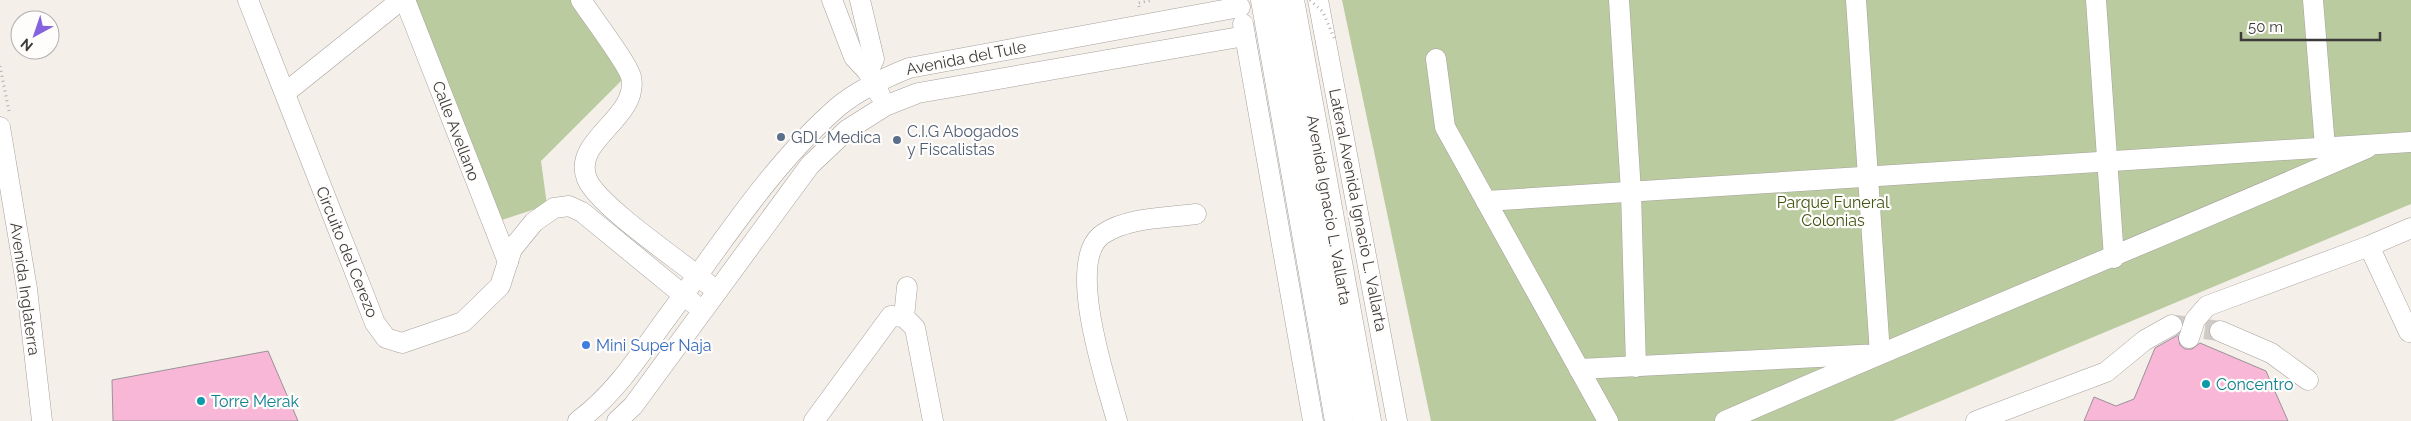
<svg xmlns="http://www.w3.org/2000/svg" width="2411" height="421" font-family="Raleway,sans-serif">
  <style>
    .green { fill: #bacb9f }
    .building { fill: #f8b7d7; stroke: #999296 }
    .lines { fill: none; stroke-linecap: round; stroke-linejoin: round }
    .minor-tunnel { stroke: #d0cbc7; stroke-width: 20; stroke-dasharray: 20 10; stroke-linecap: butt }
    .minor-casing { stroke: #a6a19c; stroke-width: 21 }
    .highway-casing { stroke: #a6a19c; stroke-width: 29 }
    .path { stroke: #b3afab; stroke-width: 3; stroke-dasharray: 1 4; stroke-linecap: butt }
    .minor { stroke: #fff; stroke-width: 20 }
    .highway { stroke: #fff; stroke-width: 28 }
    .path-bridge { stroke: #b3afab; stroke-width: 3; stroke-dasharray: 1 4; stroke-linecap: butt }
    .service-dot { fill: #5c6f8a; stroke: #fffdfc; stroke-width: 2 }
    .shop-dot { fill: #3f7fe0; stroke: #fffdfc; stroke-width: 2 }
    .culture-dot { fill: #0f9aa8; stroke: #fffdfc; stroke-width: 2 }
    .labels { text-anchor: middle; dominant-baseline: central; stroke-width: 4.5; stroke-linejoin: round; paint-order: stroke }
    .street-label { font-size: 16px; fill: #3d3b39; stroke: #fffdfc }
    .service-label { font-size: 16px; fill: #4e5e75; stroke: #fffdfc; text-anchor: start }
    .park-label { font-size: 16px; fill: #415514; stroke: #fffdfc }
    .shop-label { font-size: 16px; fill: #366cbe; stroke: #fffdfc; text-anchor: start }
    .culture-label { font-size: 16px; fill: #0d838f; stroke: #fffdfc; text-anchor: start }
  </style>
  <rect width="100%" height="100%" fill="#f5efea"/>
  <g class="green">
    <polygon points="411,0 573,0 623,79 541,161 547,205 496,222"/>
    <polygon points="1342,0 2411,0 2411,204 1893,421 1431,421"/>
  </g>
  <g class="building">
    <polygon points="2178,335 2180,345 2185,349 2192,349 2200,343 2266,371 2288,421 2084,421 2094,397 2116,406 2134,399 2155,348"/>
    <polygon points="268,351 298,421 113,421 112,380"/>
  </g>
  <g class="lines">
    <polyline class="minor-tunnel" points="2175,325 2220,331"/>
    <defs>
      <g id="minor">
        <polyline points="248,0 375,323 386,338 402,343 463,322 500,286 512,249 534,222 554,208 569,206 582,212 693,303"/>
        <polyline points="405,0 508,262"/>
        <path d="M581 0C590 14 628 64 631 77 640 118 571 140 587 179 598 206 682 262 708 284"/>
        <polyline points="832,0 854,57 868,72 880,95"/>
        <polyline points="860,0 874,59 868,72"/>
        <polyline points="1318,0 1397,421"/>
        <polyline points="1619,0 1631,192 1636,367"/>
        <polyline points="2096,0 2114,258"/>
        <polyline points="2313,0 2325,147"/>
        <polyline points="1243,24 1313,421"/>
        <polyline points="1436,59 1445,127 1608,421"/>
        <polyline points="285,93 401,0"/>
        <polyline points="0,127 27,289 42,421"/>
        <polyline points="1486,201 2411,142"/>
        <polyline points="2369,246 2409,332"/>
        <polyline points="904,317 907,287"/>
        <polyline points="2220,331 2271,353 2308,380"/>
        <polyline points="2189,338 2195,320 2207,306 2369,246 2411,228"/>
        <polyline points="1579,369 1880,354 1856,0"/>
        <path d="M578 421C612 396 636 361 660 327 715 254 769 166 839 106 860 89 884 78 909 68L1240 7"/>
        <polyline points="617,421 633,406 810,165 847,130 885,106 918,93 1245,36"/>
        <polyline points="814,421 891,316 904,317 915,328 933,421"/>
        <path d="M1117 421C1107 384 1064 260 1103 234 1128 217 1167 218 1196 214"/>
        <path d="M1725 421C1938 328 2153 241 2367 148"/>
        <polyline points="1976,421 2106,372 2145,340 2172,325"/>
      </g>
      <g id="highway">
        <polyline points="1265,0 1339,421"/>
        <polyline points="1290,0 1367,421"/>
      </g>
    </defs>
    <use href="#minor" class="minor-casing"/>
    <use href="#highway" class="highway-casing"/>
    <g class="path">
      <polyline points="1139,7 1138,3 1153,0"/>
      <polyline points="0,66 9,111"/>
    </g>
    <use href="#minor" class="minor"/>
    <use href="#highway" class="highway"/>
    <polyline class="path-bridge" points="1310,0 1323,12 1335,40"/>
  </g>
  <g class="service-dot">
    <circle cx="781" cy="137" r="5"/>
    <circle cx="897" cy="140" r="5"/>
  </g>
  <circle class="shop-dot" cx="586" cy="345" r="5"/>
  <g class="culture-dot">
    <circle cx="2206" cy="384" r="5"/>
    <circle cx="201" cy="401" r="5"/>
  </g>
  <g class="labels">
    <g class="street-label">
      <text transform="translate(966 58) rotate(-11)">Avenida del Tule</text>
      <text transform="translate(456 131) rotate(69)">Calle Avellano</text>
      <text transform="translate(1329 210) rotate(80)">Avenida Ignacio L. Vallarta</text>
      <text transform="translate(1358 210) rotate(79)">Lateral Avenida Ignacio L. Vallarta</text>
      <text transform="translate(347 252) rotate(68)">Circuito del Cerezo</text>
      <text transform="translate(25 289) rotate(82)">Avenida Inglaterra</text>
    </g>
    <g class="service-label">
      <text x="907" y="131">C.I.G Abogados<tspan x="907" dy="18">y Fiscalistas</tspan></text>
      <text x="791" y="137">GDL Medica</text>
    </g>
    <g class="park-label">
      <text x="1833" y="202">Parque Funeral<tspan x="1833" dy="18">Colonias</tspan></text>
    </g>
    <g class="shop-label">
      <text x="596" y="345">Mini Super Naja</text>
    </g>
    <g class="culture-label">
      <text x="2216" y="384">Concentro</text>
      <text x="211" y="401">Torre Merak</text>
    </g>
  </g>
  <g transform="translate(35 35) rotate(220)"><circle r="24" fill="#fffdfc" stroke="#b1afae"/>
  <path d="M0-4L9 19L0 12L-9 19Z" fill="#8663de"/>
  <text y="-8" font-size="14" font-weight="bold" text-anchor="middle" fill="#3d3b39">N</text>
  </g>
  <path d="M2241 32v8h139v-8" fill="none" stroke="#3d3b39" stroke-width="2.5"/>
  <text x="2248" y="32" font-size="15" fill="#3d3b39" stroke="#fffdfc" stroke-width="4" paint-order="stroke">50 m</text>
</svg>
